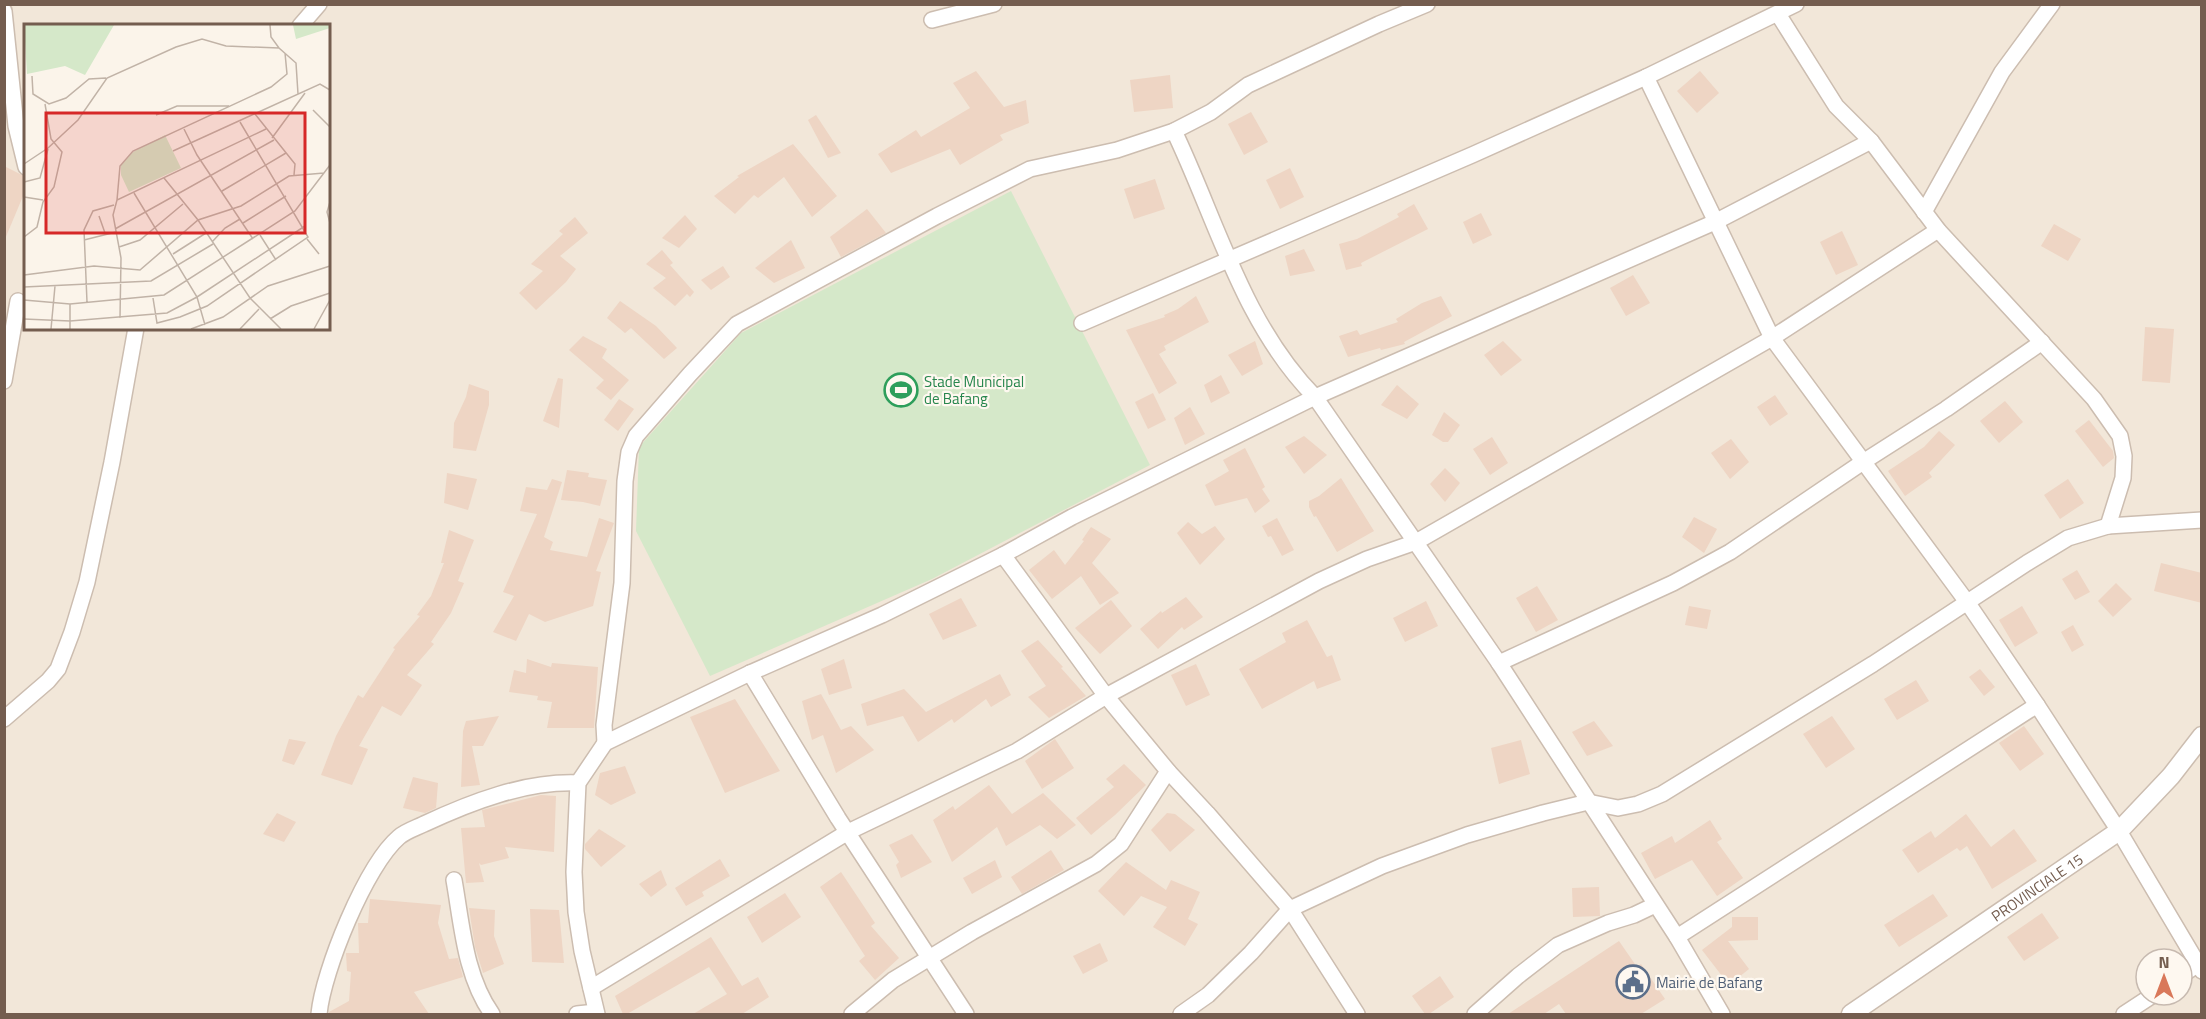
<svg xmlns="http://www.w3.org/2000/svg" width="2206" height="1019" font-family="'Titillium Web',sans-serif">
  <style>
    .residential { fill: #f2e7d9; fill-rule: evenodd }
    .green { fill: #d5e8c9 }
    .building { fill: #eed5c4 }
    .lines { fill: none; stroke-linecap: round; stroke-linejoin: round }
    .minor-casing { stroke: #ccbdb0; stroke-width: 18 }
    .tertiary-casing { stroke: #ccbdb0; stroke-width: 21 }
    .minor { stroke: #fff; stroke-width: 15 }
    .tertiary { stroke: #fff; stroke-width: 18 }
    .labels { text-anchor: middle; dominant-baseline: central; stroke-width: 4.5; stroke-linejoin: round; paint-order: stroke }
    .leisure-label { font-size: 15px; fill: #27864d; stroke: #fef8f0; text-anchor: start }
    .street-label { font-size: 15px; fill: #745d4f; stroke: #fef8f0 }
    .service-label { font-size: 15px; fill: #4e5e75; stroke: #fef8f0; text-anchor: start }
    .inset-road { fill: none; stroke: #c1b3a7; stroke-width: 1.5 }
    .view { fill: #d62828; fill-opacity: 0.15; stroke: #d62828; stroke-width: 3 }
    .inset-edge { fill: none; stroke: #745d4f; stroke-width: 3 }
  </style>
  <rect width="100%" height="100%" fill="#fbf4ea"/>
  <path class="residential" d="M5 5H2201V1014H5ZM26 26H328V328H26ZM2146 959H2182V995H2146Z"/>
  <polygon class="green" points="1011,191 1150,465 932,579 710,676 636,531 639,447 741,333"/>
  <g class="building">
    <polygon points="976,71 1004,107 1026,100 1029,123 1000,135 1003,140 960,165 950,149 891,173 878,154 916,130 921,137 970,108 953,83"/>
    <polygon points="1700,71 1719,93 1697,113 1677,91"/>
    <polygon points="1170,75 1173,108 1134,112 1130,80"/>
    <polygon points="1251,112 1268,142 1244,155 1228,124"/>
    <polygon points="816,115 841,153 828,158 808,120"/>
    <polygon points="793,144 837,196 812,217 784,177 758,198 754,195 735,214 714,196 739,177 737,176"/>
    <polygon points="4,166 26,177 26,189 5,239"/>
    <polygon points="1290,168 1304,197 1280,209 1266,180"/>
    <polygon points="1155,179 1165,209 1134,219 1124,189"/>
    <polygon points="1414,204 1428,229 1361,263 1362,266 1346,270 1339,244 1357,239 1399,217 1397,214"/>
    <polygon points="867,209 886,233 841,257 830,237"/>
    <polygon points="1481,213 1492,235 1473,244 1463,222"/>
    <polygon points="685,215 697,229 679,248 662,238"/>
    <polygon points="575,217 588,233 560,256 576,269 566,282 536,310 519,293 543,271 531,264 563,234 559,231"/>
    <polygon points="2054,224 2081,239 2068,261 2041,246"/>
    <polygon points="1842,231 1858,265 1836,275 1820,242"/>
    <polygon points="791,240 805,268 774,283 755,268"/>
    <polygon points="1304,249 1315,271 1290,276 1285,256"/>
    <polygon points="662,250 673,263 670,265 694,292 690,297 687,294 675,306 653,288 666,278 646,264"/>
    <polygon points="723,266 730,277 711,290 701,280"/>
    <polygon points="1633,275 1650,303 1626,316 1610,288"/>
    <polygon points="1196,296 1209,322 1164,346 1166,350 1159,354 1177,383 1159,394 1126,330 1165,317 1164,315 1178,309"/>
    <polygon points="1441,296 1452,316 1404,342 1405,344 1381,350 1380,348 1348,357 1339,336 1357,330 1360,335 1398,322 1396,319 1422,303"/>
    <polygon points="620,301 656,326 677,348 664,359 631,328 625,333 607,318"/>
    <polygon points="2145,327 2174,329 2170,383 2142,381"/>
    <polygon points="583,336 607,349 602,358 629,380 611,400 596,388 604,380 569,350"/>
    <polygon points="1255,341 1263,364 1242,376 1228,355"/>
    <polygon points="1503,341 1522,360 1501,376 1484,355"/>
    <polygon points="1221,375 1230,393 1211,403 1204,385"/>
    <polygon points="558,378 563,379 559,428 543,421"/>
    <polygon points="469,384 489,391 489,405 476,451 453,448 454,423 466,397"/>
    <polygon points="1397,385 1419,404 1407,419 1381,405"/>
    <polygon points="1153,393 1166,420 1148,429 1135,402"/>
    <polygon points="1775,395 1788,414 1770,426 1757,407"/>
    <polygon points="619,399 634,409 618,431 604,420"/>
    <polygon points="2005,401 2023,422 1999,443 1980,421"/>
    <polygon points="1190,407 1205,434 1185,445 1174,418"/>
    <polygon points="1444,412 1460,425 1448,442 1443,442 1432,435"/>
    <polygon points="2089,420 2113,451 2114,458 2103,467 2075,431"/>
    <polygon points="1939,431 1955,445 1929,473 1932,477 1905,496 1888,471 1924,447"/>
    <polygon points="1304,436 1327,455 1304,474 1285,447"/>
    <polygon points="1492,437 1508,463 1490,475 1473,449"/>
    <polygon points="1731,439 1749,462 1730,479 1711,453"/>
    <polygon points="1245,448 1265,487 1262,489 1270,501 1255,513 1247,498 1215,506 1205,485 1229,471 1223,460"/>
    <polygon points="1445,468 1460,483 1445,502 1430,484"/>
    <polygon points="567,470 589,473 588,477 607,480 600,506 583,502 561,500"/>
    <polygon points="447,473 477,479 468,510 444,503"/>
    <polygon points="1341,478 1374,531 1337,552 1316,516 1314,517 1309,507 1309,501 1319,496"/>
    <polygon points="552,479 562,482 544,537 553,542 550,550 587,557 599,518 614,523 596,571 601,572 593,606 545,622 529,614 516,641 493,632 514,596 503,592 537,514 520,511 526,487 547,490"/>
    <polygon points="2068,479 2084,503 2060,519 2044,495"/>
    <polygon points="1694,517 1717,529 1704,553 1682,537"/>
    <polygon points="1277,518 1294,550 1282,556 1271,536 1268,537 1262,526"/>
    <polygon points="1188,522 1202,534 1215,526 1225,539 1200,565 1177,533"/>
    <polygon points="1091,527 1111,539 1092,563 1119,593 1100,605 1081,576 1052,599 1029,570 1054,550 1065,565 1084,541 1082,540"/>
    <polygon points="449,530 474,540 458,581 464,583 451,613 431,642 434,644 407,675 422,685 401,716 382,706 359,746 368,749 352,785 321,775 336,736 358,695 363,698 395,649 393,648 420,616 417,615 431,596 444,563 441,563"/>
    <polygon points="2161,563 2202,573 2202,603 2154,591"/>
    <polygon points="2077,570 2090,592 2075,600 2062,579"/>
    <polygon points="2116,583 2132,599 2113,617 2098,601"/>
    <polygon points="1537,586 1558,620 1536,632 1516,598"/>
    <polygon points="1186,597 1203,617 1184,630 1182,627 1158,649 1140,629 1161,611 1162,613"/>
    <polygon points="961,598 977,626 943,640 929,614"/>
    <polygon points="1111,600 1132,626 1100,654 1075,628"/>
    <polygon points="1426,601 1438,626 1405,642 1393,618"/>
    <polygon points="1689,606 1711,610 1707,629 1685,625"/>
    <polygon points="2022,606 2038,633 2015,647 1999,620"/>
    <polygon points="1307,620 1327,657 1332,655 1341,680 1317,689 1314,681 1262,709 1239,669 1286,642 1282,633"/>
    <polygon points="2073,625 2084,645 2072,652 2061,632"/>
    <polygon points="1038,640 1063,667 1061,668 1086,696 1049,718 1028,697 1046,686 1021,651"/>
    <polygon points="527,659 551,667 552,663 598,667 594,728 547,728 552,702 537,700 538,696 509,692 514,670 526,673"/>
    <polygon points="844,659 852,688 829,695 821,669"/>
    <polygon points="1196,664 1210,695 1186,706 1171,675"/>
    <polygon points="1980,669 1995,687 1984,696 1969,677"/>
    <polygon points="1000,674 1011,695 991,707 986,699 954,723 952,719 918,742 903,716 867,726 861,704 904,689 926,712"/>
    <polygon points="1916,680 1929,701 1897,720 1884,699"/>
    <polygon points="821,694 841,730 851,726 874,750 836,773 823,735 812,740 802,701"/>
    <polygon points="735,699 780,771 725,793 690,717"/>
    <polygon points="499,716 483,746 472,746 480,785 461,787 463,731 466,721"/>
    <polygon points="1832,716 1855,749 1826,768 1803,734"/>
    <polygon points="1594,721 1613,746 1587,756 1572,732"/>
    <polygon points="2024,726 2044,754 2020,771 1999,743"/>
    <polygon points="289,739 306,742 294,765 282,761"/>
    <polygon points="1055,739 1074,768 1042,789 1025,761"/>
    <polygon points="1521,740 1530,774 1499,784 1491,748"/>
    <polygon points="1124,764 1146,785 1115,815 1091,835 1076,818 1114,787 1106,779"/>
    <polygon points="625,766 636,793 611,805 595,795 600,773"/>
    <polygon points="413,777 438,783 436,808 425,813 403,808"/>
    <polygon points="989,785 1012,814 1043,793 1076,825 1057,839 1040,825 1006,846 997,827 952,862 933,820 953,806 955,810"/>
    <polygon points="541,795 556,796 554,852 505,847 509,858 481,865 479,863 484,882 466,883 461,828 485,827 482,810"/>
    <polygon points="277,813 296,822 284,842 263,834"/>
    <polygon points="1167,813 1175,814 1195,830 1170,852 1151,830"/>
    <polygon points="1966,814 1991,847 2014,829 2037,861 1992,889 1967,846 1960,851 1957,848 1918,873 1902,850 1931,831 1935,838"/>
    <polygon points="1710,820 1722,839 1717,842 1743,878 1717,896 1692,860 1655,879 1641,853 1672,836 1675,843"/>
    <polygon points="599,829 626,846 601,867 585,849 585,844"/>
    <polygon points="912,834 932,862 901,878 896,865 899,862 889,845"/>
    <polygon points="1051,850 1064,870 1022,894 1011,877"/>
    <polygon points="720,859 730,876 702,892 704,896 686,906 675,888"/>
    <polygon points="995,860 1002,877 972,894 963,878"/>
    <polygon points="1126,862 1166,890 1171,880 1200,892 1188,919 1198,924 1185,946 1153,927 1167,907 1141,896 1124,916 1098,891"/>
    <polygon points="661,870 667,885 651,897 639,884"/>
    <polygon points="841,872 875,923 871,926 899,958 875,980 859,961 865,956 820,887"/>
    <polygon points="1599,887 1600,916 1573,917 1572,888"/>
    <polygon points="785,893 801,917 762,943 747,917"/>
    <polygon points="1933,894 1948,916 1899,947 1884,925"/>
    <polygon points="370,899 441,905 438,923 449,959 458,958 463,977 414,992 429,1014 329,1014 329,1012 349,1001 351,972 347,971 346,953 359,953 358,923 368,923"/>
    <polygon points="469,908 495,910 494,936 504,964 483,973 475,947"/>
    <polygon points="530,909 559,910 564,963 532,962"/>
    <polygon points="2042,913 2059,938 2024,961 2007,937"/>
    <polygon points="1732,917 1758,917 1758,940 1728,941 1749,969 1729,985 1702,950 1732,927"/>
    <polygon points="711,937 742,986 758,977 769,997 742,1014 693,1014 727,994 709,967 627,1014 623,1014 615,996"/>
    <polygon points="1619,941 1637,967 1641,964 1665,999 1641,1014 1566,1014 1559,1004 1544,1014 1508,1014"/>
    <polygon points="1100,943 1108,961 1083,974 1073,956"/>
    <polygon points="1440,976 1454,997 1429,1014 1425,1014 1412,996"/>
  </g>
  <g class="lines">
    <defs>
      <g id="minor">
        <polyline points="4,11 16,126 26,167"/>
        <polyline points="1778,14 1836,106 1871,141 1938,230 2094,399 2120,436 2124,456 2123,478 2108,526"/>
        <polyline points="932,20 994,4"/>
        <polyline points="300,26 319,4"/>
        <polyline points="1646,77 1772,338 1967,602 2037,705 2119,831 2202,971"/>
        <path d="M1174 131C1217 221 1243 324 1315 397L1499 663 1677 937 1722 1014"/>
        <polyline points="1924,212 2002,72 2052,4"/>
        <polyline points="1082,323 1472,155 1646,77 1796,4"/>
        <polyline points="4,381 18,301"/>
        <polyline points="1003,555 1106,696 1168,771 1207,813 1290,909 1357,1014"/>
        <polyline points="1499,663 1673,583 1730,552 1863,462 1946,409 2042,342"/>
        <polyline points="750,673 838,818 966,1014"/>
        <polyline points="4,719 48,681 58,669 72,632 87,582 112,462 136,328"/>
        <polyline points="605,743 604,725 622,583 625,481 629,452 636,436 690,374 737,324 937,216 1030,169 1117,150 1174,131 1211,112 1248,85 1379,24 1427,4"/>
        <path d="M454 880C462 925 465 976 492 1014"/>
        <polyline points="1677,937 2037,705"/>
        <polyline points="2182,975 2198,964"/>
        <polyline points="591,988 848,832 1017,751 1106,696 1319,581 1367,559 1416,542 1772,338 1938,230"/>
        <path d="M319 1014C323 971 366 865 399 837 406 831 416 828 424 824 471 802 525 781 578 783"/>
        <polyline points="577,1014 596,1012"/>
        <polyline points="597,1014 582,951 576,912 574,872 578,783 605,743 750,673 882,615 1003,555 1072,517 1315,397 1715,222 1871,141"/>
        <polyline points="852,1014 893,980 972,932 1096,864 1121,844 1168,771"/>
        <polyline points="1181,1014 1208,995 1251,953 1290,909 1382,866 1467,835 1543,813 1588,802 1618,808 1638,804 1662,794 1873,664 2027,563 2068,538 2108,526 2202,520"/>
        <polyline points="1475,1014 1518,976 1558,945 1608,923 1634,915 1655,905"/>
        <polyline points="2124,1014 2153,995"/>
      </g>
      <g id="tertiary">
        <path id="s1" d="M1851 1014 2119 831 2171 776 2202 736"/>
      </g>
    </defs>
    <use href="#minor" class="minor-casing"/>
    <use href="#tertiary" class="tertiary-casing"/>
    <use href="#minor" class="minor"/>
    <use href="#tertiary" class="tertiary"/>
  </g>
  <defs>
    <symbol id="stadium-ring" viewBox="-11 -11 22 22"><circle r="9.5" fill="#fef8f0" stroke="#2e9e5b" stroke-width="1.5"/><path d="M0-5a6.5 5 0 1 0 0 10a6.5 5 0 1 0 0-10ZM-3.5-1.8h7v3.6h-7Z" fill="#2e9e5b"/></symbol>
    <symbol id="civic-ring" viewBox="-11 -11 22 22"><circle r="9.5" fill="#fef8f0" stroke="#5c6f8a" stroke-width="1.5"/><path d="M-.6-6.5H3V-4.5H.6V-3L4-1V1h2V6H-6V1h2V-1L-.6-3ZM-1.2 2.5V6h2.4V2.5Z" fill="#5c6f8a"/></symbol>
  </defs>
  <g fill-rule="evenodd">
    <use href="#stadium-ring" x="882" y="371" width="38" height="38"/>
    <use href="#civic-ring" x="1614" y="963" width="38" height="38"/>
  </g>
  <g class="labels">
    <g class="leisure-label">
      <text x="924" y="381">Stade Municipal<tspan x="924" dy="17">de Bafang</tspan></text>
    </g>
    <g class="street-label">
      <text stroke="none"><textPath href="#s1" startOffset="225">PROVINCIALE 15</textPath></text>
    </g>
    <g class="service-label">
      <text x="1656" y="982">Mairie de Bafang</text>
    </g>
  </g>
  <g transform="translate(24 24)">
    <rect width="306" height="306" fill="#fbf4ea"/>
    <path d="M0 1H90L61 51 41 42 3 50ZM269 1H306V4L272 15ZM141 111 157 144 105 168 97 151V141L109 128Z" fill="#d5e8c9"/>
    <path class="inset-road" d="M246 1 247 13 255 24 272 39 274 70M8 52 9 70 25 80 42 74 65 55 82 54M289 86 306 103M231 90 271 140 270 151M132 91 153 82H205M160 105 173 131 229 215M248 114 281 69M149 127 296 60 306 66M0 140 24 124 54 96 83 54 152 23 178 15 202 22 255 24M140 154 174 196 226 274 257 305M0 158 16 154 24 125M198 167 262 129M110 169 173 273 181 301M0 173 19 176M93 176 96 142 109 127 247 63 263 50 261 29M306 178 303 188 306 199M75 192 81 209M219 199 262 172M91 205 250 116M236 211 252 236M0 213 13 203 19 178 30 163 38 128 27 115 21 80M283 215 295 230M60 216 92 208M188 218 201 204 216 195M95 223 116 216 159 180M149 230 182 209M0 251 70 242 116 246 174 196 217 182 265 152 300 149M0 263 127 257 189 220M129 274 133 299 156 293 183 282 284 213 216 98M0 276 46 280 140 271 271 187 306 141M63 278 60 206 69 187 90 181M96 294 97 234 89 191 93 176 242 105M0 295 46 297 143 289 173 273 281 202M246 295 267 282 306 269M27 305 31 262M46 305V280M167 305 199 293 244 262 306 242M216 305 235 285M290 305 306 276"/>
    <path class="view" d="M22 89H281V209H22Z"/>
    <rect width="306" height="306" class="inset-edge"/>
  </g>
  <rect width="2206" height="1019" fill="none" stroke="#745d4f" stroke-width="12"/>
  <g transform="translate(2164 977)"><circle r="28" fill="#fef8f0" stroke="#c7bab0" stroke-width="1.5"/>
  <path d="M0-4.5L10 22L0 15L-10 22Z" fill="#d9785a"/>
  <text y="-9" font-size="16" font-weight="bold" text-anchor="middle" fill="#745d4f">N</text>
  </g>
</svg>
